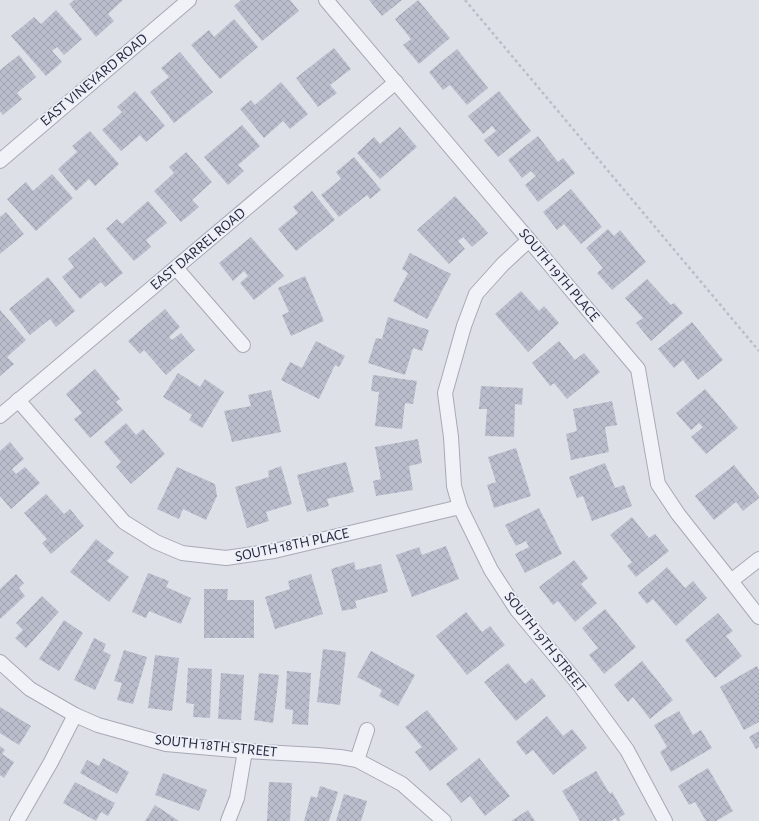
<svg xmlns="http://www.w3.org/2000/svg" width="759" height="821" font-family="'Alegreya Sans',sans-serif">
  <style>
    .building { fill: url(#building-cross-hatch) }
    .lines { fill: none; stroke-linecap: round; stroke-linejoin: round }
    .minor-casing { stroke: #a7a9b6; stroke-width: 16 }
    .path { stroke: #bcbec7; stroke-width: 2.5; stroke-dasharray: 3 3; stroke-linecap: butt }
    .minor { stroke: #f1f2f7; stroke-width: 14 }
    .labels { text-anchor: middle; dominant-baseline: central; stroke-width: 3.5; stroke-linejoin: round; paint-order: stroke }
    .street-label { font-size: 15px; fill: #262a40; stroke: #edeff6 }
  </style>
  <defs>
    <pattern id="building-cross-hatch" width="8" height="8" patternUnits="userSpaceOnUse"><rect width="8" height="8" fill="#babecc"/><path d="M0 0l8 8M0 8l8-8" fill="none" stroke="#a0a3b0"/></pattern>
  </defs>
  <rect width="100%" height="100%" fill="#dee0e8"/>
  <g class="building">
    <polygon points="74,0 123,0 108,14 114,21 96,37 69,4"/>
    <polygon points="241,0 290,0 299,11 262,41 234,6"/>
    <polygon points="369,0 402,0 382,16"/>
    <polygon points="418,0 450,38 419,64 403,45 411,39 395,19"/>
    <polygon points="56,10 82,39 64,55 57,47 52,51 62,62 46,76 11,36 34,17 41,24"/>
    <polygon points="234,19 258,47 220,79 191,45 209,30 214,37"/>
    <polygon points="334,48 351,69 330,85 337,93 318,107 296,78"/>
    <polygon points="457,49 488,88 467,105 450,85 443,90 429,72"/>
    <polygon points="180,52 213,92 174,123 150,92 169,77 161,68"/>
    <polygon points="19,55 36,77 17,93 22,99 3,115 0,111 0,70"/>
    <polygon points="281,82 308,114 290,129 283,121 264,138 240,109 251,100 255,105"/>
    <polygon points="135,91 165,126 146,142 140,135 121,151 102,130 122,112 117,107"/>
    <polygon points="499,91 531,131 498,157 484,140 496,131 492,126 483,134 468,116"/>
    <polygon points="242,125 260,146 238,165 244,171 228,185 204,157"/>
    <polygon points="400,127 417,147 380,179 357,153 374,137 380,144"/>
    <polygon points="90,131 119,164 95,186 89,179 76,191 58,169 77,152 72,146"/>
    <polygon points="538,136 558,162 563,158 575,173 538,202 525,185 536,176 531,171 522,178 508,160"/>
    <polygon points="186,152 212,182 192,200 199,207 181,222 154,191 174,173 169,167"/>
    <polygon points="354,157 381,190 370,199 367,195 339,217 321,195 341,179 336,172"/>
    <polygon points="52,174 73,198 36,231 7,199 26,182 33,191"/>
    <polygon points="571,189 602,227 581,244 564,224 557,230 543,212"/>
    <polygon points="312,191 335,220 296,251 278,229 298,213 293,207"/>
    <polygon points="455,196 488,233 472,247 463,237 458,241 465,249 449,264 417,230"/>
    <polygon points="148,201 167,223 146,240 151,247 134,261 106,229 117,219 122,224"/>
    <polygon points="6,212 24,234 0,254 0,217"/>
    <polygon points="608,229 614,236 620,230 646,262 612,290 597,273 603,268 586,248"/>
    <polygon points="94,237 123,273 105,287 101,282 80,299 62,277 74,267 68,259"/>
    <polygon points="251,237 284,276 254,300 240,283 248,276 244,271 233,281 219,263"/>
    <polygon points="410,253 451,274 427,319 393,301 408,273 402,269"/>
    <polygon points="305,276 324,321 291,336 282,315 289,312 278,288"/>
    <polygon points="48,277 75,311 56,327 50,319 30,335 9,309"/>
    <polygon points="647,279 671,305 674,303 683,313 651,341 636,323 643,318 625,298"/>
    <polygon points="521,291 539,311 544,306 559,323 528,352 495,314"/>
    <polygon points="165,309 180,327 169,337 172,340 181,333 195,350 166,375 144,350 140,354 128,341"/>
    <polygon points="0,310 26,340 7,357 14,364 0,376"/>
    <polygon points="388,317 429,330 422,351 413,348 405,375 368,363 376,338 382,339"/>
    <polygon points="692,322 723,360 698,380 683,360 674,368 658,349"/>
    <polygon points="316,341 345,356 339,367 335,365 319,399 281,380 290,362 302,368"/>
    <polygon points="559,341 575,360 584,353 600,372 567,399 554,383 550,386 532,363"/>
    <polygon points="95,369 120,399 116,402 123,410 90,438 74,419 82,413 66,394"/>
    <polygon points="178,373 200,387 205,379 224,392 202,428 189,420 192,415 163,397"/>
    <polygon points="373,375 417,381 413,404 405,403 402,429 375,426 379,392 371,391"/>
    <polygon points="481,386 523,388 522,405 515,404 514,437 485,436 487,409 479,409"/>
    <polygon points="705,389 738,428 706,454 691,437 703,427 699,423 691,430 676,413"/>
    <polygon points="271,390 281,432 232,442 224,411 251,406 248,395"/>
    <polygon points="612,401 617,425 605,427 609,452 571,460 566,434 577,431 573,409"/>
    <polygon points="126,423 136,435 143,429 165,454 131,484 116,467 121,462 104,442"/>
    <polygon points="418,439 422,463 409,466 413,490 376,496 373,481 381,479 375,447"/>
    <polygon points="10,442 24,459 12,469 16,474 25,467 40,483 11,509 0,496 0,451"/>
    <polygon points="516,448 531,496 494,508 487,485 496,482 488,457"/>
    <polygon points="346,462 354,492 327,499 329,506 307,512 297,475"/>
    <polygon points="605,463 615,488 624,485 632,506 592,521 583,496 577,498 569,477"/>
    <polygon points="734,465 759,496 759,498 743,511 736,502 714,520 695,496"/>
    <polygon points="281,466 292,504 266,512 269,521 247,528 235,487 269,477 268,471"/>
    <polygon points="177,467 215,484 217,496 206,520 183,509 179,519 157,509"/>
    <polygon points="46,494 64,514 70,509 84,526 51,554 42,543 47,539 24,513"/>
    <polygon points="539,508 562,554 525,573 515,554 529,547 526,541 516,546 505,525"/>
    <polygon points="632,517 649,538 655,534 669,551 636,577 627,566 632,562 610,535"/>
    <polygon points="96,539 114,553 107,561 129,577 109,602 70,572"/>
    <polygon points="446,546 459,579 412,597 396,555 419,547 422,555"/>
    <polygon points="574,560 588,578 581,584 597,603 575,622 558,601 553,605 539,587"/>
    <polygon points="354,562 356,570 381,564 388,592 355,601 357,608 342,611 331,569"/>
    <polygon points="667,567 685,588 693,581 707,598 676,626 653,599 647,604 638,593"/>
    <polygon points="148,573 169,581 166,587 191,598 181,624 149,611 146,618 132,612"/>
    <polygon points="16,574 24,583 19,588 25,596 0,619 0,589"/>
    <polygon points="311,574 323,614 275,629 265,597 290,589 288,581"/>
    <polygon points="204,589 228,589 227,600 254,600 254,638 204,638"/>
    <polygon points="42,596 59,612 26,648 15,638 23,630 16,623"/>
    <polygon points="605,609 636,647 604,674 589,655 598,648 582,628"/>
    <polygon points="466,612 482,632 490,626 505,645 467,675 436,636"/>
    <polygon points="718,613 733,631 726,636 742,656 715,678 685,640"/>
    <polygon points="64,620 83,633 59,671 39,659"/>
    <polygon points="94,638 106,644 103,651 111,655 95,690 74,680"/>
    <polygon points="323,649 346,652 340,705 317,702"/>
    <polygon points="124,650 147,657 133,704 117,700 122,683 114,681"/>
    <polygon points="371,651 415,675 398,706 379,696 382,690 357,677"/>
    <polygon points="155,655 179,658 172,711 148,708"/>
    <polygon points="642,661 673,700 650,719 633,697 628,702 614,685"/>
    <polygon points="508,663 525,684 532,678 546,696 516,721 484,682"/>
    <polygon points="757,666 759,670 759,722 744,730 720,687"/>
    <polygon points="188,668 212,669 210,718 193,717 194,704 186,703"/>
    <polygon points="287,671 311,673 308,725 292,724 293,710 285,709"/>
    <polygon points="221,673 244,675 241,720 218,719"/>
    <polygon points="259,673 279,675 273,723 254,720"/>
    <polygon points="0,707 31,726 19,745 0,733"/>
    <polygon points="427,710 458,749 430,771 415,752 422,747 405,727"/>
    <polygon points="679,711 693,735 701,730 712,748 671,772 660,752 667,747 654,725"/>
    <polygon points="547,716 563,736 572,729 587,748 553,775 533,750 526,755 516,742"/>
    <polygon points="759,731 759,747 756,749 749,737"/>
    <polygon points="0,746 5,750 2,754 14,762 4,778 0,775"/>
    <polygon points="103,758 129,772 117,794 80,773 87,760 99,766"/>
    <polygon points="479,758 510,796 485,816 470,796 461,803 446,784"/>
    <polygon points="708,768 733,811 716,821 706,821 695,802 689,805 678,786"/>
    <polygon points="596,771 610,794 612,792 625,814 619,818 620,821 617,821 615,818 611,821 580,821 562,791"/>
    <polygon points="163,773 207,790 199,811 155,795"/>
    <polygon points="75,782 115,803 108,816 101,812 96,821 63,803"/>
    <polygon points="269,782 292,783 290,821 267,821"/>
    <polygon points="320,786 338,792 329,821 304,821 311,796 317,798"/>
    <polygon points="344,794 367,801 361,821 336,821"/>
    <polygon points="155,805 179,821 145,821"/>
    <polygon points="528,810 535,821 511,821"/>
  </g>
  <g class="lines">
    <defs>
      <g id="minor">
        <polyline points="326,0 638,369 658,484 678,514 731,581 759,617"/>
        <polyline points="0,161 189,0"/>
        <polyline points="529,240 503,264 476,294 464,326 445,393 451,437 454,486 460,507 491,570 517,610 581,687 627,750 665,821"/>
        <polyline points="176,268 243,345"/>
        <polyline points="18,400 124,522 156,542 182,553 226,558 274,551 460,507"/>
        <polyline points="0,416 396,82"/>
        <polyline points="731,581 759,559"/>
        <polyline points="0,662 30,689 75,715 98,725 166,744 245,751 317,755 340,757 357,760 402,784 444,821"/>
        <polyline points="357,760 367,730"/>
        <polyline points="17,821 51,762 75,715"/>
        <polyline points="228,821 237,798 245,751"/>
      </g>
    </defs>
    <use href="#minor" class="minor-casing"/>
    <polyline class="path" points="465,0 759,351"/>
    <use href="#minor" class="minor"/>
  </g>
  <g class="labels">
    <g class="street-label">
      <text transform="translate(94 80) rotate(-40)">EAST VINEYARD ROAD</text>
      <text transform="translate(198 249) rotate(-40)">EAST DARREL ROAD</text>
      <text transform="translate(559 275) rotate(50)">SOUTH 19TH PLACE</text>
      <text transform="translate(292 545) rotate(-12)">SOUTH 18TH PLACE</text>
      <text transform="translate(545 642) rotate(52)">SOUTH 19TH STREET</text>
      <text transform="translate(216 746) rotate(6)">SOUTH 18TH STREET</text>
    </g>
  </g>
</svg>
